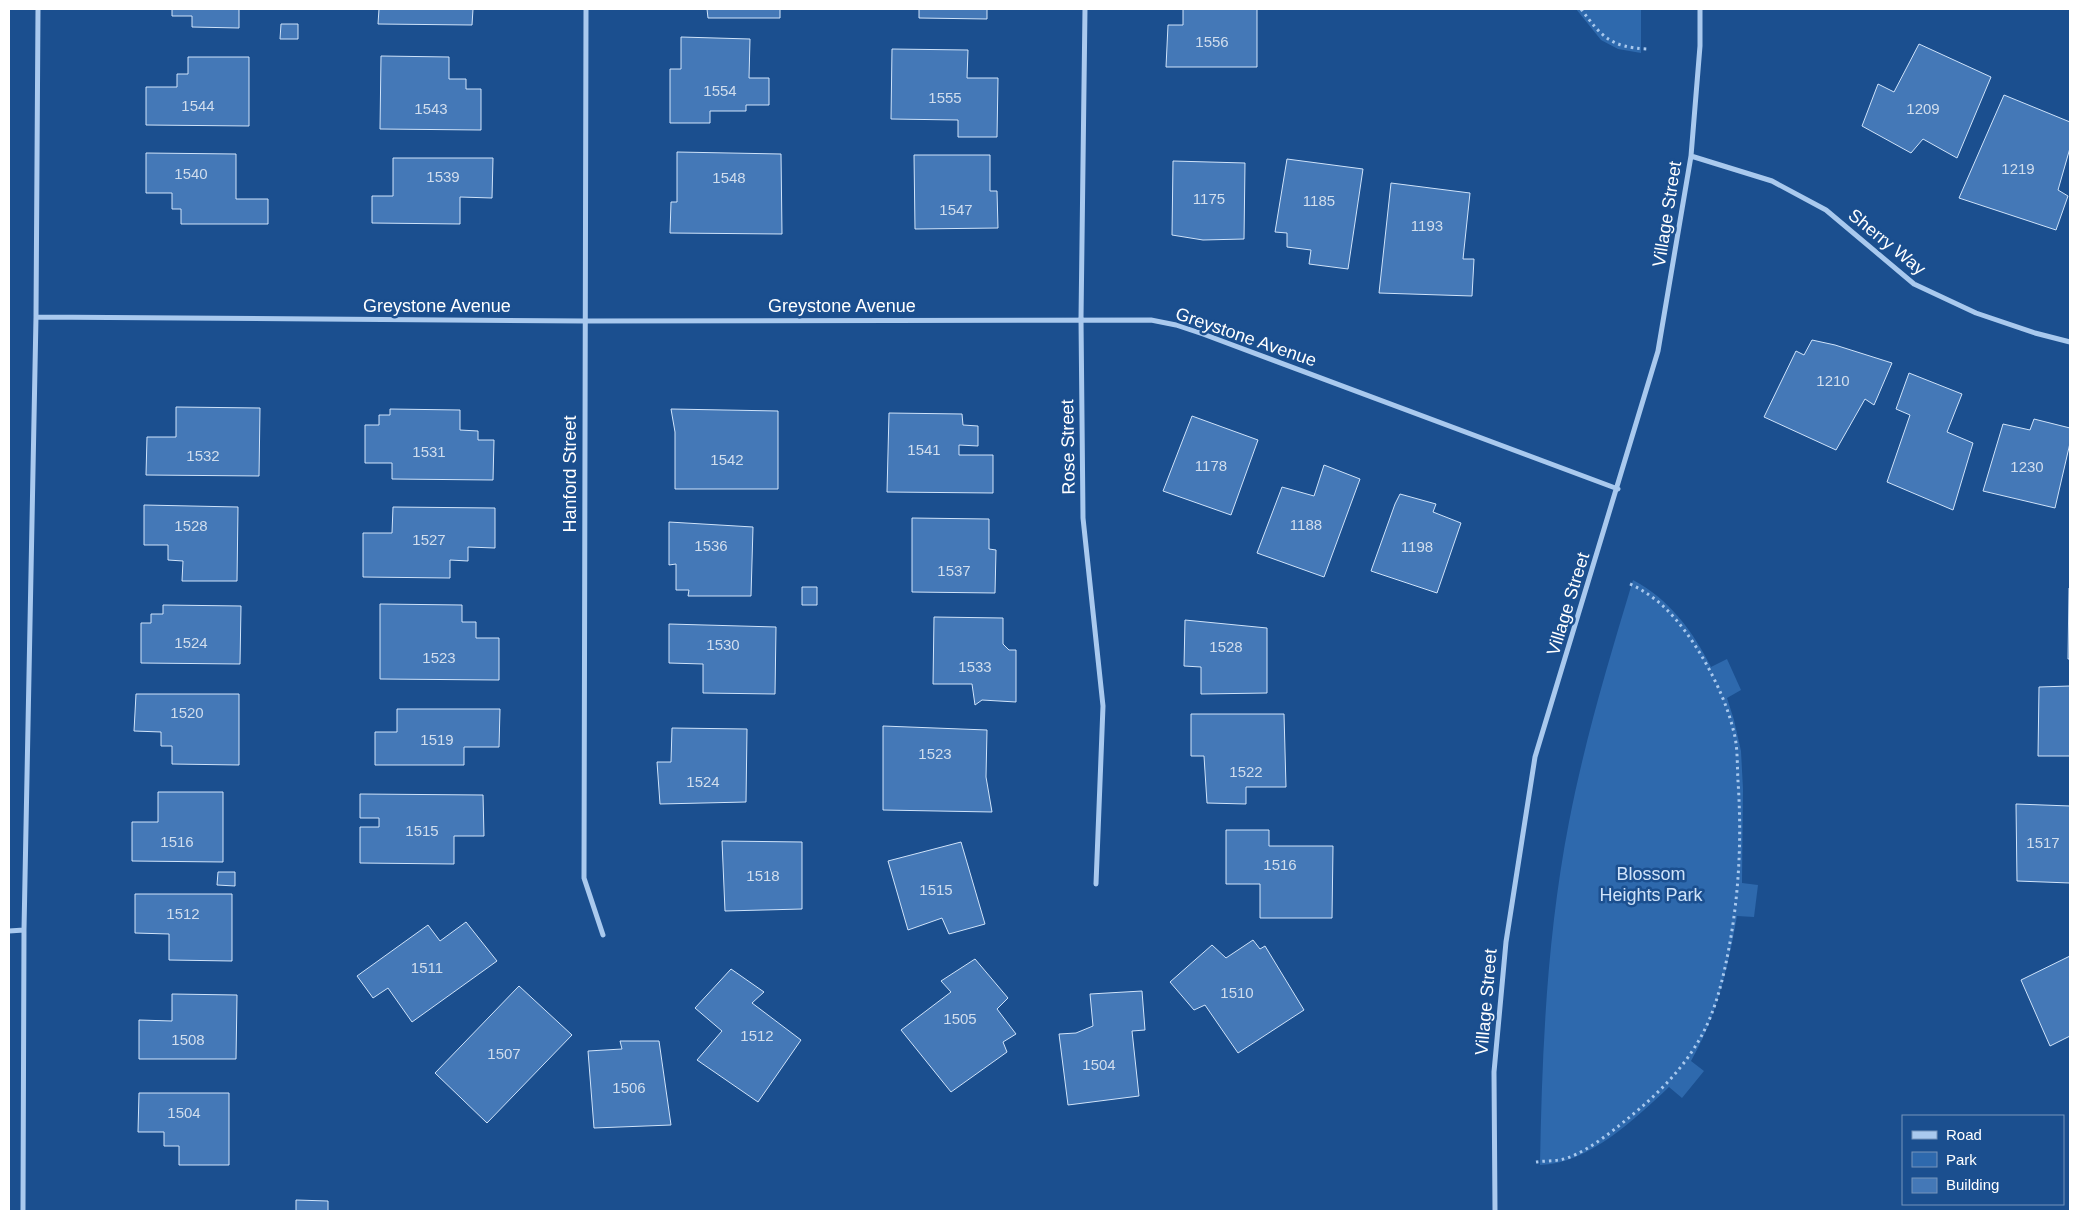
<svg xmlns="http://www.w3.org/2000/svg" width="2079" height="1220" viewBox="0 0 2079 1220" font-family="Helvetica,sans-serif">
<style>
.green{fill:#2e69ad}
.building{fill:#4478b7;stroke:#cfe3fa}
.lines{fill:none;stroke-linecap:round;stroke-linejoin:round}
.path{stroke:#a9c9ee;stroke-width:3;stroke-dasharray:2.5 4;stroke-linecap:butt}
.street{stroke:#a9c9ee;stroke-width:5}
.labels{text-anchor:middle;stroke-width:5;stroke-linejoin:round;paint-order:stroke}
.number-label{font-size:15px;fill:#d0dded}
.street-label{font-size:18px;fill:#fff;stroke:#1b4f8f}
.park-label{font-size:18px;fill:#cfe3fa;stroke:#1b4f8f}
</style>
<rect width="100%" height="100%" fill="#1b4f8f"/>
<path class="green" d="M1576 9H1641V53L1618 49 1601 40Z
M1633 580C1669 599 1693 631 1711 667L1727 659 1741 690 1727 698 1734 720 1741 751 1743 789 1742 883 1758 885 1754 917 1737 916C1728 967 1717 1015 1691 1061L1704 1071 1682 1098 1669 1087C1635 1119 1588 1164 1540 1165 1542 1050 1547 935 1569 822 1585 739 1609 660 1633 580Z"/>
<path class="building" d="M172 9H239V28L192 27V16H172Z
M379 9H473L472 25 378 24Z
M707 9H780V18H708Z
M919 9H987V19L919 18Z
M1183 9H1257V67H1166L1168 25H1183Z
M281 24H298V39H280Z
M681 37 750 39 749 78H769V105H746V111H710V123H670V69H681Z
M1919 44 1991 77 1957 158 1923 139 1911 153 1862 126 1878 84 1894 92Z
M892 49 968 50 967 78H998L997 137H958V120L891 119Z
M381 56 449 57V79H466V89H481V130L380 129Z
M188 57H249V126L146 125V87H177V74H188Z
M2004 95 2070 122V148L2058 190 2068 196 2056 230 1959 198Z
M677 152 781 154 782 234 670 233 671 202H677Z
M146 153 236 154V199H268V224H181V209H172V193H146Z
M914 155H990V191H997L998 228 915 229Z
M393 158H493L492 198 460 197V224L372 223V196H393Z
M1287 159 1363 169 1348 269 1309 264 1311 250 1287 247V233L1275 232Z
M1173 161 1245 163 1244 239 1203 240 1172 235Z
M1391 183 1470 193 1463 259H1474L1472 296 1379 293Z
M1812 340 1835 345 1892 363 1874 405 1865 399 1836 450 1764 417 1796 351 1804 355Z
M1909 373 1962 394 1947 432 1973 443 1953 510 1887 482 1910 415 1896 409Z
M176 407 260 408 259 476 146 475 147 437H176Z
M390 409 460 410V430L478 431V440H494L493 480 392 479V463H365V425H379V415H390Z
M671 409 778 411V489H675V432Z
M889 413 962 414 963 425 978 426V446L959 445V455H993V493L887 492Z
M1192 416 1258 440 1231 515 1163 491Z
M2034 419 2070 428V443L2055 508 1983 491 2003 424 2030 430Z
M1324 465 1360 479 1324 577 1257 553 1282 487 1314 496Z
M1400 494 1436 504 1433 512 1461 523 1437 593 1371 571 1395 504Z
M144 505 238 507 237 581H182L183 561 168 560V545H144Z
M393 507 495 508V548L468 547V561L450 560V578L363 577V533H392Z
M912 518 989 519V549L996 550 995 593 912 592Z
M669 522 753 527 751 596H688L689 590H676V564L669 565Z
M802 587H817V605H802Z
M2069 588H2070V659H2068Z
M380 604 462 605V622H476V638H499V680L380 679Z
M163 605 241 606 240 664 141 663V623H151V614H163Z
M934 617 1003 618V644L1009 650H1016V702L982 700 975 705 972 684H933Z
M1185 620 1267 628V693L1201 694V667L1184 666Z
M669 624 776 627 775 694 703 693V664L669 663Z
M2070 686V756H2038L2039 687Z
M136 694H239V765L172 764V746H161V732L134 731Z
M397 709H500L499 747H464V765H375V732H397Z
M1191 714H1284L1286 787H1246V804L1207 803 1204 756H1191Z
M883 726 987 730 986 777 992 812 883 810Z
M672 728 747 729 746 802 660 804 657 762H671Z
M158 792H223V862L132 861V822H158Z
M360 794 483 795 484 836H454V864L360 863V827H379V818H360Z
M2016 804 2070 806V883L2017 881Z
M1226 830H1269V846H1333L1332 918H1260V884H1226Z
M722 841 802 842V909L725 911Z
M961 842 985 924 949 934 942 918 908 930 888 861Z
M218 872H235V886L217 885Z
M135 894H232V961L169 960V934L135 933Z
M466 922 497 961 412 1022 388 988 373 998 357 976 428 925 440 941Z
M1253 940 1260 949 1265 946 1304 1010 1238 1053 1205 1005 1194 1010 1170 982 1212 945 1226 958Z
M2070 956V1036L2050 1046 2021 980Z
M975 959 1008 998 997 1009 1016 1034 1003 1042 1007 1052 951 1092 901 1030 951 992 941 981Z
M731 969 764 992 752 1003 801 1040 758 1102 697 1060 722 1031 695 1008Z
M519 986 572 1035 487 1123 435 1073Z
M1142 991 1145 1030 1132 1031 1139 1096 1068 1105 1059 1034 1076 1033 1093 1026 1090 994Z
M172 994 237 995 236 1059H139V1020L172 1021Z
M620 1041H659L671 1125 594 1128 588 1051 622 1049Z
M139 1093H229V1165H179V1146H164V1132H138Z
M296 1200 328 1201V1211H296Z"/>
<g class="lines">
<path class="path" d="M1581 9C1602 37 1610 47 1647 49
M1536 1162C1543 1161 1551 1161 1559 1160 1580 1157 1609 1134 1626 1120 1657 1095 1684 1069 1703 1033 1715 1010 1722 983 1727 958 1739 899 1742 841 1738 781 1737 764 1738 745 1733 729 1723 688 1693 634 1663 606 1652 596 1641 589 1628 583"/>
<path class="street" d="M586 9 584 878 603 935
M1085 9 1081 319 1083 518 1103 706 1096 884
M1691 156 1772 181 1826 210 1914 284 1976 313 2035 333 2070 342
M36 317 584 321 1151 320 1176 325 1203 334 1618 489
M9 931 24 930
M23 1211 24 930 36 317 38 9
M1495 1211 1494 1072 1506 942 1535 757 1658 351 1691 156 1700 46V9"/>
</g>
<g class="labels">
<g class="number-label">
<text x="1212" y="47">1556</text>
<text x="720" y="96">1554</text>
<text x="945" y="103">1555</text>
<text x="198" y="111">1544</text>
<text x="431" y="114">1543</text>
<text x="1923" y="114">1209</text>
<text x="2018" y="174">1219</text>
<text x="191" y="179">1540</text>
<text x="443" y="182">1539</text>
<text x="729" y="183">1548</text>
<text x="1209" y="204">1175</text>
<text x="1319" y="206">1185</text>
<text x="956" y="215">1547</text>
<text x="1427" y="231">1193</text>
<text x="1833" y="386">1210</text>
<text x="924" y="455">1541</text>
<text x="429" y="457">1531</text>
<text x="203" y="461">1532</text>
<text x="727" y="465">1542</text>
<text x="1211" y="471">1178</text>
<text x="2027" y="472">1230</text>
<text x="1306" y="530">1188</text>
<text x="191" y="531">1528</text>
<text x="429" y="545">1527</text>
<text x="711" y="551">1536</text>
<text x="1417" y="552">1198</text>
<text x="954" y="576">1537</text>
<text x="191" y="648">1524</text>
<text x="723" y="650">1530</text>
<text x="1226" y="652">1528</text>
<text x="439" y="663">1523</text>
<text x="975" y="672">1533</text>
<text x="187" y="718">1520</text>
<text x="437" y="745">1519</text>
<text x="935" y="759">1523</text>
<text x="1246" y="777">1522</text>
<text x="703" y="787">1524</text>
<text x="422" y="836">1515</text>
<text x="177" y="847">1516</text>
<text x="2043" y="848">1517</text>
<text x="1280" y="870">1516</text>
<text x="763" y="881">1518</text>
<text x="936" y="895">1515</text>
<text x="183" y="919">1512</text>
<text x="427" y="973">1511</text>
<text x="1237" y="998">1510</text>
<text x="960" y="1024">1505</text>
<text x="757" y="1041">1512</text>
<text x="188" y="1045">1508</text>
<text x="504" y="1059">1507</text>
<text x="1099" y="1070">1504</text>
<text x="629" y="1093">1506</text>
<text x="184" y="1118">1504</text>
</g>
<g class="street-label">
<text transform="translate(1667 214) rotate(-81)" y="6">Village Street</text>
<text transform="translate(1887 242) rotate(39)" y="6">Sherry Way</text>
<text x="437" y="312">Greystone Avenue</text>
<text x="842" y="312">Greystone Avenue</text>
<text transform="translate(1246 337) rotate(19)" y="6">Greystone Avenue</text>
<text transform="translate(1068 447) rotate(-91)" y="6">Rose Street</text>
<text transform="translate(570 474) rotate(-90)" y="6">Hanford Street</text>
<text transform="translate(1568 604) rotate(-73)" y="6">Village Street</text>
<text transform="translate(1486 1002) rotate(-85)" y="6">Village Street</text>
</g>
<g class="park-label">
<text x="1651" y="880">Blossom<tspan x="1651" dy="21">Heights Park</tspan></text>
</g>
</g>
<rect width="2079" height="1220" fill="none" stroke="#ffffff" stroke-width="20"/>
<rect x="1902" y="1115" width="162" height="90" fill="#1b4f8f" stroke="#7695bc"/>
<rect x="1912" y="1131" width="25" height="8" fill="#a9c9ee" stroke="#7695bc"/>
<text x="1946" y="1140" font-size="15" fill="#ffffff">Road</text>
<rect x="1912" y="1152" width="25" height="15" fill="#2e69ad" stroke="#7695bc"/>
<text x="1946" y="1165" font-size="15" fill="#ffffff">Park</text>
<rect x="1912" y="1178" width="25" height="15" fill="#4478b7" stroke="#7695bc"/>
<text x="1946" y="1190" font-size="15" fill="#ffffff">Building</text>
</svg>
